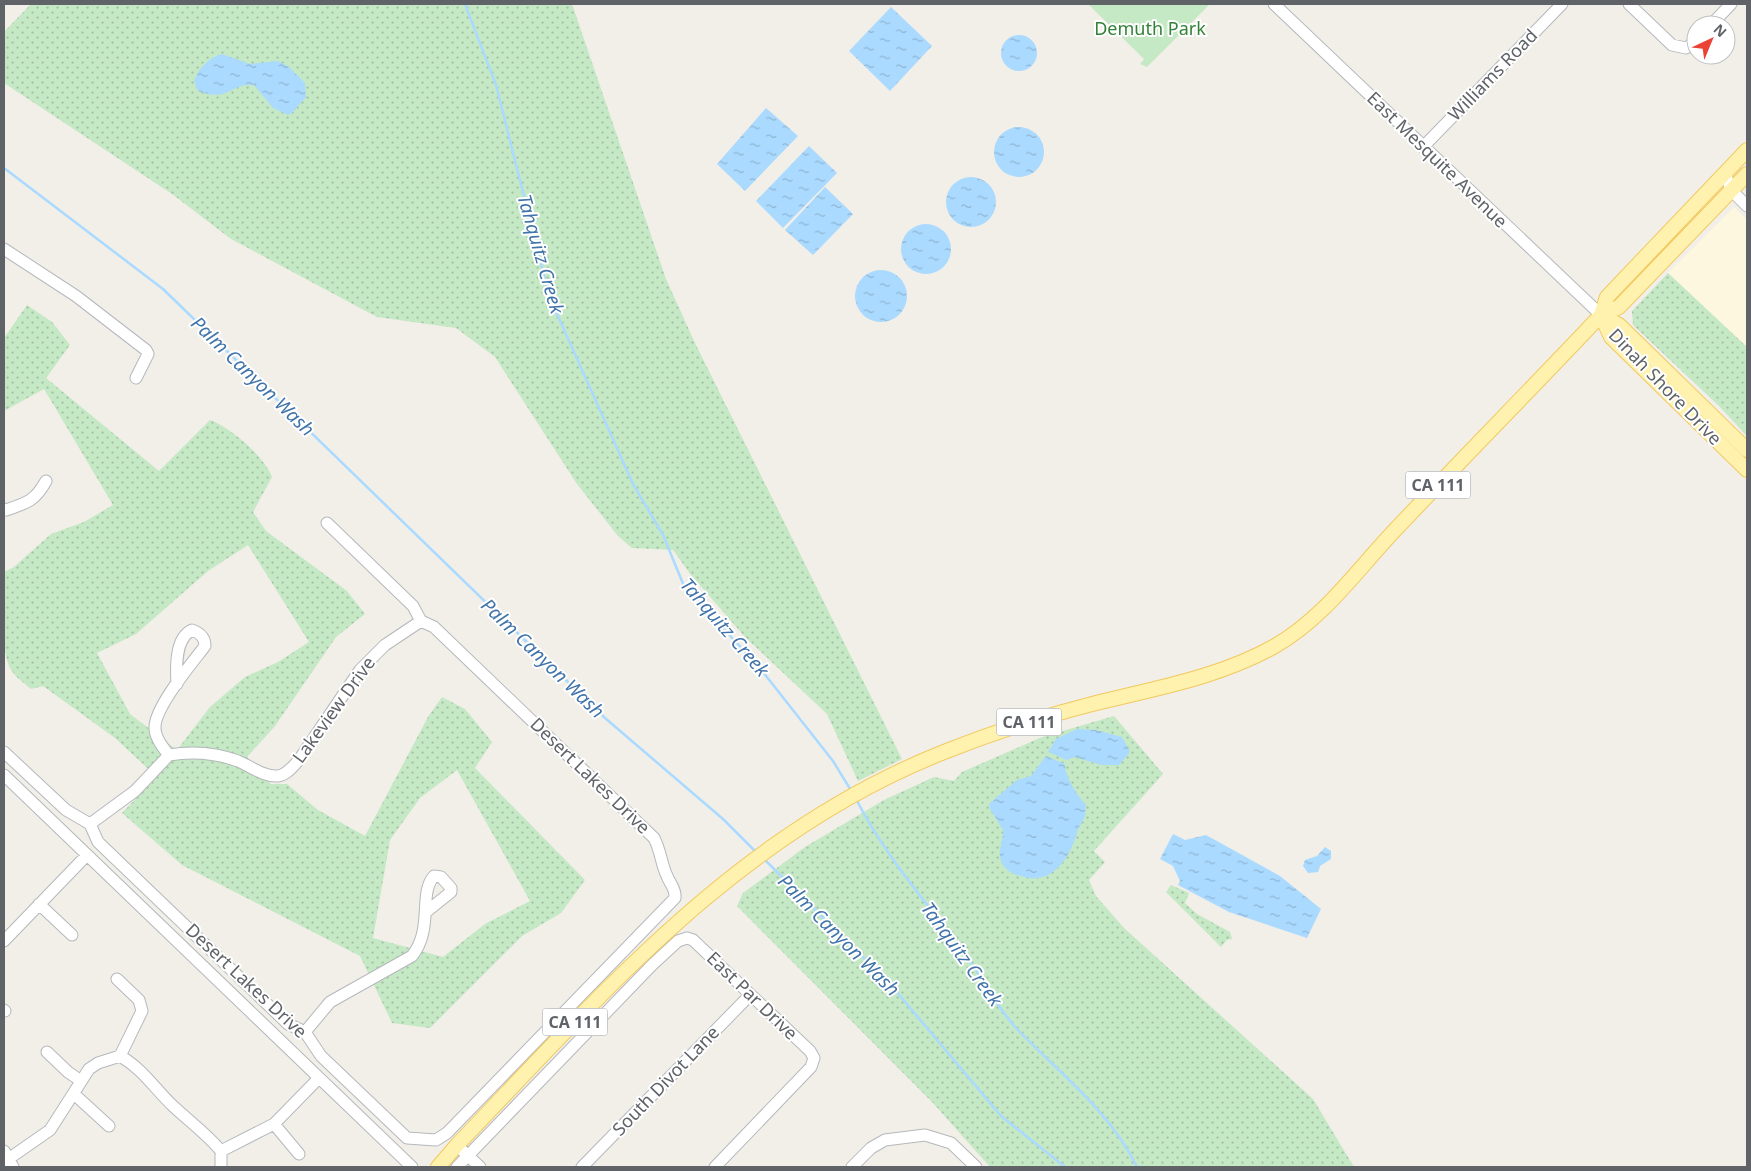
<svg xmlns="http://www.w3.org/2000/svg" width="1751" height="1171" viewBox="0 0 1751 1171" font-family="'Noto Sans',sans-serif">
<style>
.commercial{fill:#fef7e0}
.grass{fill:url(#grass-dots);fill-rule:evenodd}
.park{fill:#c5e8c5}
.water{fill:url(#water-ripples)}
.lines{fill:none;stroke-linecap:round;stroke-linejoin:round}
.stream{stroke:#aadaff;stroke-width:2.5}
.minor-casing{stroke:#b5b8bc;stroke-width:13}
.major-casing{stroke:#f2c960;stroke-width:16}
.minor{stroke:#fff;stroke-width:11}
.major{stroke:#fff2af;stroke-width:14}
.labels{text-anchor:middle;stroke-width:4;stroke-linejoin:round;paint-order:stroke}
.shield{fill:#fff;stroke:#8f9295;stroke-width:1}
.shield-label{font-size:16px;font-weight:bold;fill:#5f6368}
.park-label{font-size:18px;fill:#348238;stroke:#fff}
.street-label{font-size:18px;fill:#5f6368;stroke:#fff}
.water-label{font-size:19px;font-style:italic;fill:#4174aa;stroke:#fff}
</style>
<defs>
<pattern id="grass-dots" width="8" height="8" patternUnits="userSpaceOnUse" patternTransform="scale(1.25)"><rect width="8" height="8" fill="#c5e8c5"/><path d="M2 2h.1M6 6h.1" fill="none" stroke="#a3c0a4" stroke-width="1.8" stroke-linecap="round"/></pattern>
<pattern id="water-ripples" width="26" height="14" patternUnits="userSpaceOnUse" patternTransform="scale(1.25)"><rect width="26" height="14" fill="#aadaff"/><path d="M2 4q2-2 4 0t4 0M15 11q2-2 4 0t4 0" fill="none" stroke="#8eb4d2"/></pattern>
</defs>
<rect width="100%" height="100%" fill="#f1efe8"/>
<path class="commercial" d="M1734 207 1747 220V347L1668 273Z"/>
<path class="grass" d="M31 4H572L666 279 695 343 902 759 858 781 827 714 745 637 691 575 673 550 632 548 618 536 577 484 495 357 456 328 377 317 231 239 172 194 4 83V32Z
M1668 273 1747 347V436L1719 406 1633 325 1632 311Z
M27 305 52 322 70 345 46 378 159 471 210 420C231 428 264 456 272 477L253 512 266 531 347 591 365 614 336 637 275 726 247 757 271 784H287L318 810 365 836 428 717 442 697 465 709 492 742 475 768 585 880 561 913 522 936 430 1028 392 1023 360 956 182 865 122 813 157 777 115 738 43 686 31 689C23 682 13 676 9 666 0 642 4 599 4 572L14 567 51 534 84 522 113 505 44 389 4 411V338ZM248 545 309 642 278 662 245 677 210 707 177 750 130 714 97 653 136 634 208 571ZM457 770 530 901 485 924 443 957 373 938 390 840 420 798Z
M1114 716 1163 774 1094 851 1105 862 1089 880 1096 896 1124 928 1313 1099 1354 1167H990L933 1103 737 906 743 893 805 847 884 800 934 777 954 781 962 772 1042 737Z
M1171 885 1189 893 1185 903 1197 914 1230 932 1232 939 1227 940 1221 947 1166 892Z"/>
<path class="park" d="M1088 4H1210L1147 67 1140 64 1144 59Z"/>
<path class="water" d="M891 7 932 46 890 91 849 51Z
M1001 53a18 18 0 1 1 36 0a18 18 0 1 1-36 0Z
M222 54 250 64 278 61 289 67 305 83 306 97 292 113 288 115 273 108 254 85C230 83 229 103 198 91L194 81C199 68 208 58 222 54Z
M766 108 798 136 745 191 717 164Z
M994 152a25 25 0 1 1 50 0a25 25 0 1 1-50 0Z
M809 146 837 173 783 228 756 201Z
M946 202a25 25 0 1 1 50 0a25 25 0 1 1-50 0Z
M825 187 853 214 813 255 785 230Z
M901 249a25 25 0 1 1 50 0a25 25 0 1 1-50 0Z
M855 296a26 26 0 1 1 52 0a26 26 0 1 1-52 0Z
M1077 729 1096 730 1122 737 1130 752 1119 765H1101L1075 757 1067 760 1048 752 1056 739Z
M1046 756 1065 764C1065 777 1077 795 1086 805 1085 809 1086 812 1085 816 1083 822 1078 827 1077 833 1070 857 1053 885 1024 877 1016 875 1006 872 1002 863 996 851 1004 842 1003 830L990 809 989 804 1017 780 1031 776Z
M1173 834 1185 840 1206 835 1280 876 1321 909 1307 938 1229 912 1178 885 1180 881 1173 866 1160 859Z
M1325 847 1331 851V859L1320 866 1318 872 1308 873 1303 866 1305 860 1317 856Z"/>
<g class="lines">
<path class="stream" d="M465 4 496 85 549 296 633 484 663 535 684 586 759 667 833 761 852 792
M4 168 163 289 605 718 723 819 756 852
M856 799C884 854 925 901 962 950 981 975 995 1005 1016 1028 1058 1072 1110 1111 1137 1167
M764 859 890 984 1001 1116 1065 1167"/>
<g class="minor-casing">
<path id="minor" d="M1274 4 1601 315
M1629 4 1672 45 1686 48 1696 41
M1711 25 1731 4
M1423 147 1562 4
M1725 173 1731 190 1747 206
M4 249 76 296 146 350 148 354 136 378
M4 509 6 510C27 503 35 501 46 481
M4 752 66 810 90 824 98 842 288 1024 305 1032 321 1056 407 1138 436 1140 447 1133 675 898C676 889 670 884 667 876 661 864 661 851 654 838L434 627 421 621 413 606 327 523
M169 755C163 748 155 738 155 728 154 708 192 663 205 646 205 637 200 633 192 630 175 638 176 667 177 684
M4 775 412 1167
M90 824 135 791 169 755C193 751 216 753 238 761 250 766 264 777 278 776 287 775 293 766 299 760L360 670 385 645 421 621
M39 904 72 935
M4 941 87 855
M117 979 139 1000 142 1011 120 1056
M4 1010 5 1011
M305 1032 330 1002 412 956C434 928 418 894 434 876L441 877 451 888V892L426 912
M47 1052 68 1072 81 1081
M74 1094 109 1126
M274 1124 299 1154
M4 1151 13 1167
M463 1151 480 1167
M4 1162 50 1130 89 1069 98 1063 120 1056C143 1069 155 1089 173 1106 189 1121 207 1134 221 1151
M221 1167V1151L274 1124 319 1078
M457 1167 652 965 678 941 687 938 693 940 810 1051 814 1058 811 1067 715 1167
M582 1167 750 995
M852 1167 871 1148 885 1140 925 1135 951 1143 976 1167"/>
</g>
<g class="major-casing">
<path id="major" d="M1601 315 1611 337 1747 470
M1601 315 1619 307 1747 174
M1601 315 1619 325 1747 450
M438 1167 457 1145C605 991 739 833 944 752 994 732 1045 716 1096 703 1157 688 1220 677 1275 646 1324 618 1357 570 1395 530 1463 458 1533 387 1601 315L1607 297 1747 150"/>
</g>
<use href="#minor" class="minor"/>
<use href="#major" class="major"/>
</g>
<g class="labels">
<g class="shield">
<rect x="1405.5" y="471.5" width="65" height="27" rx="4"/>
<rect x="996.5" y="708.5" width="65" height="27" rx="4"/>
<rect x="542.5" y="1008.5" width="65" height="27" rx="4"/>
</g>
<g class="shield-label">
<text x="1438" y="491">CA 111</text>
<text x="1029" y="728">CA 111</text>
<text x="575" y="1028">CA 111</text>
</g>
<g class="park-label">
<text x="1150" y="35">Demuth Park</text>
</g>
<g class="street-label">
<text transform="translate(1493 75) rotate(-46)" y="6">Williams Road</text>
<text transform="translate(1437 160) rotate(44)" y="6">East Mesquite Avenue</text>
<text transform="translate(1665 387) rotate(46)" y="6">Dinah Shore Drive</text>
<text transform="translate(334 710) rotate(-54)" y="6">Lakeview Drive</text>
<text transform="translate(590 776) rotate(44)" y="6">Desert Lakes Drive</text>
<text transform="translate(246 981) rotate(43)" y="6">Desert Lakes Drive</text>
<text transform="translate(752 996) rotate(44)" y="6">East Par Drive</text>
<text transform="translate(666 1081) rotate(-46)" y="6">South Divot Lane</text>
</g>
<g class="water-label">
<text transform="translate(541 254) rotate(74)" y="7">Tahquitz Creek</text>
<text transform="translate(253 376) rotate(44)" y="7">Palm Canyon Wash</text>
<text transform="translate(725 627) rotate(49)" y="7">Tahquitz Creek</text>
<text transform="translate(543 658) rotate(44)" y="7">Palm Canyon Wash</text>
<text transform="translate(839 935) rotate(45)" y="7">Palm Canyon Wash</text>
<text transform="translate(962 954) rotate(54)" y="7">Tahquitz Creek</text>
</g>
</g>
<rect width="1751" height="1171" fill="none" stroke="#5f6368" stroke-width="10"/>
<g transform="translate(1711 40) rotate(44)"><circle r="24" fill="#ffffff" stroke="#bfc1c3"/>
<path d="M0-4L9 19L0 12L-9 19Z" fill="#ea4335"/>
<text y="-8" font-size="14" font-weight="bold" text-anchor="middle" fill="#5f6368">N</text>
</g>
</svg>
